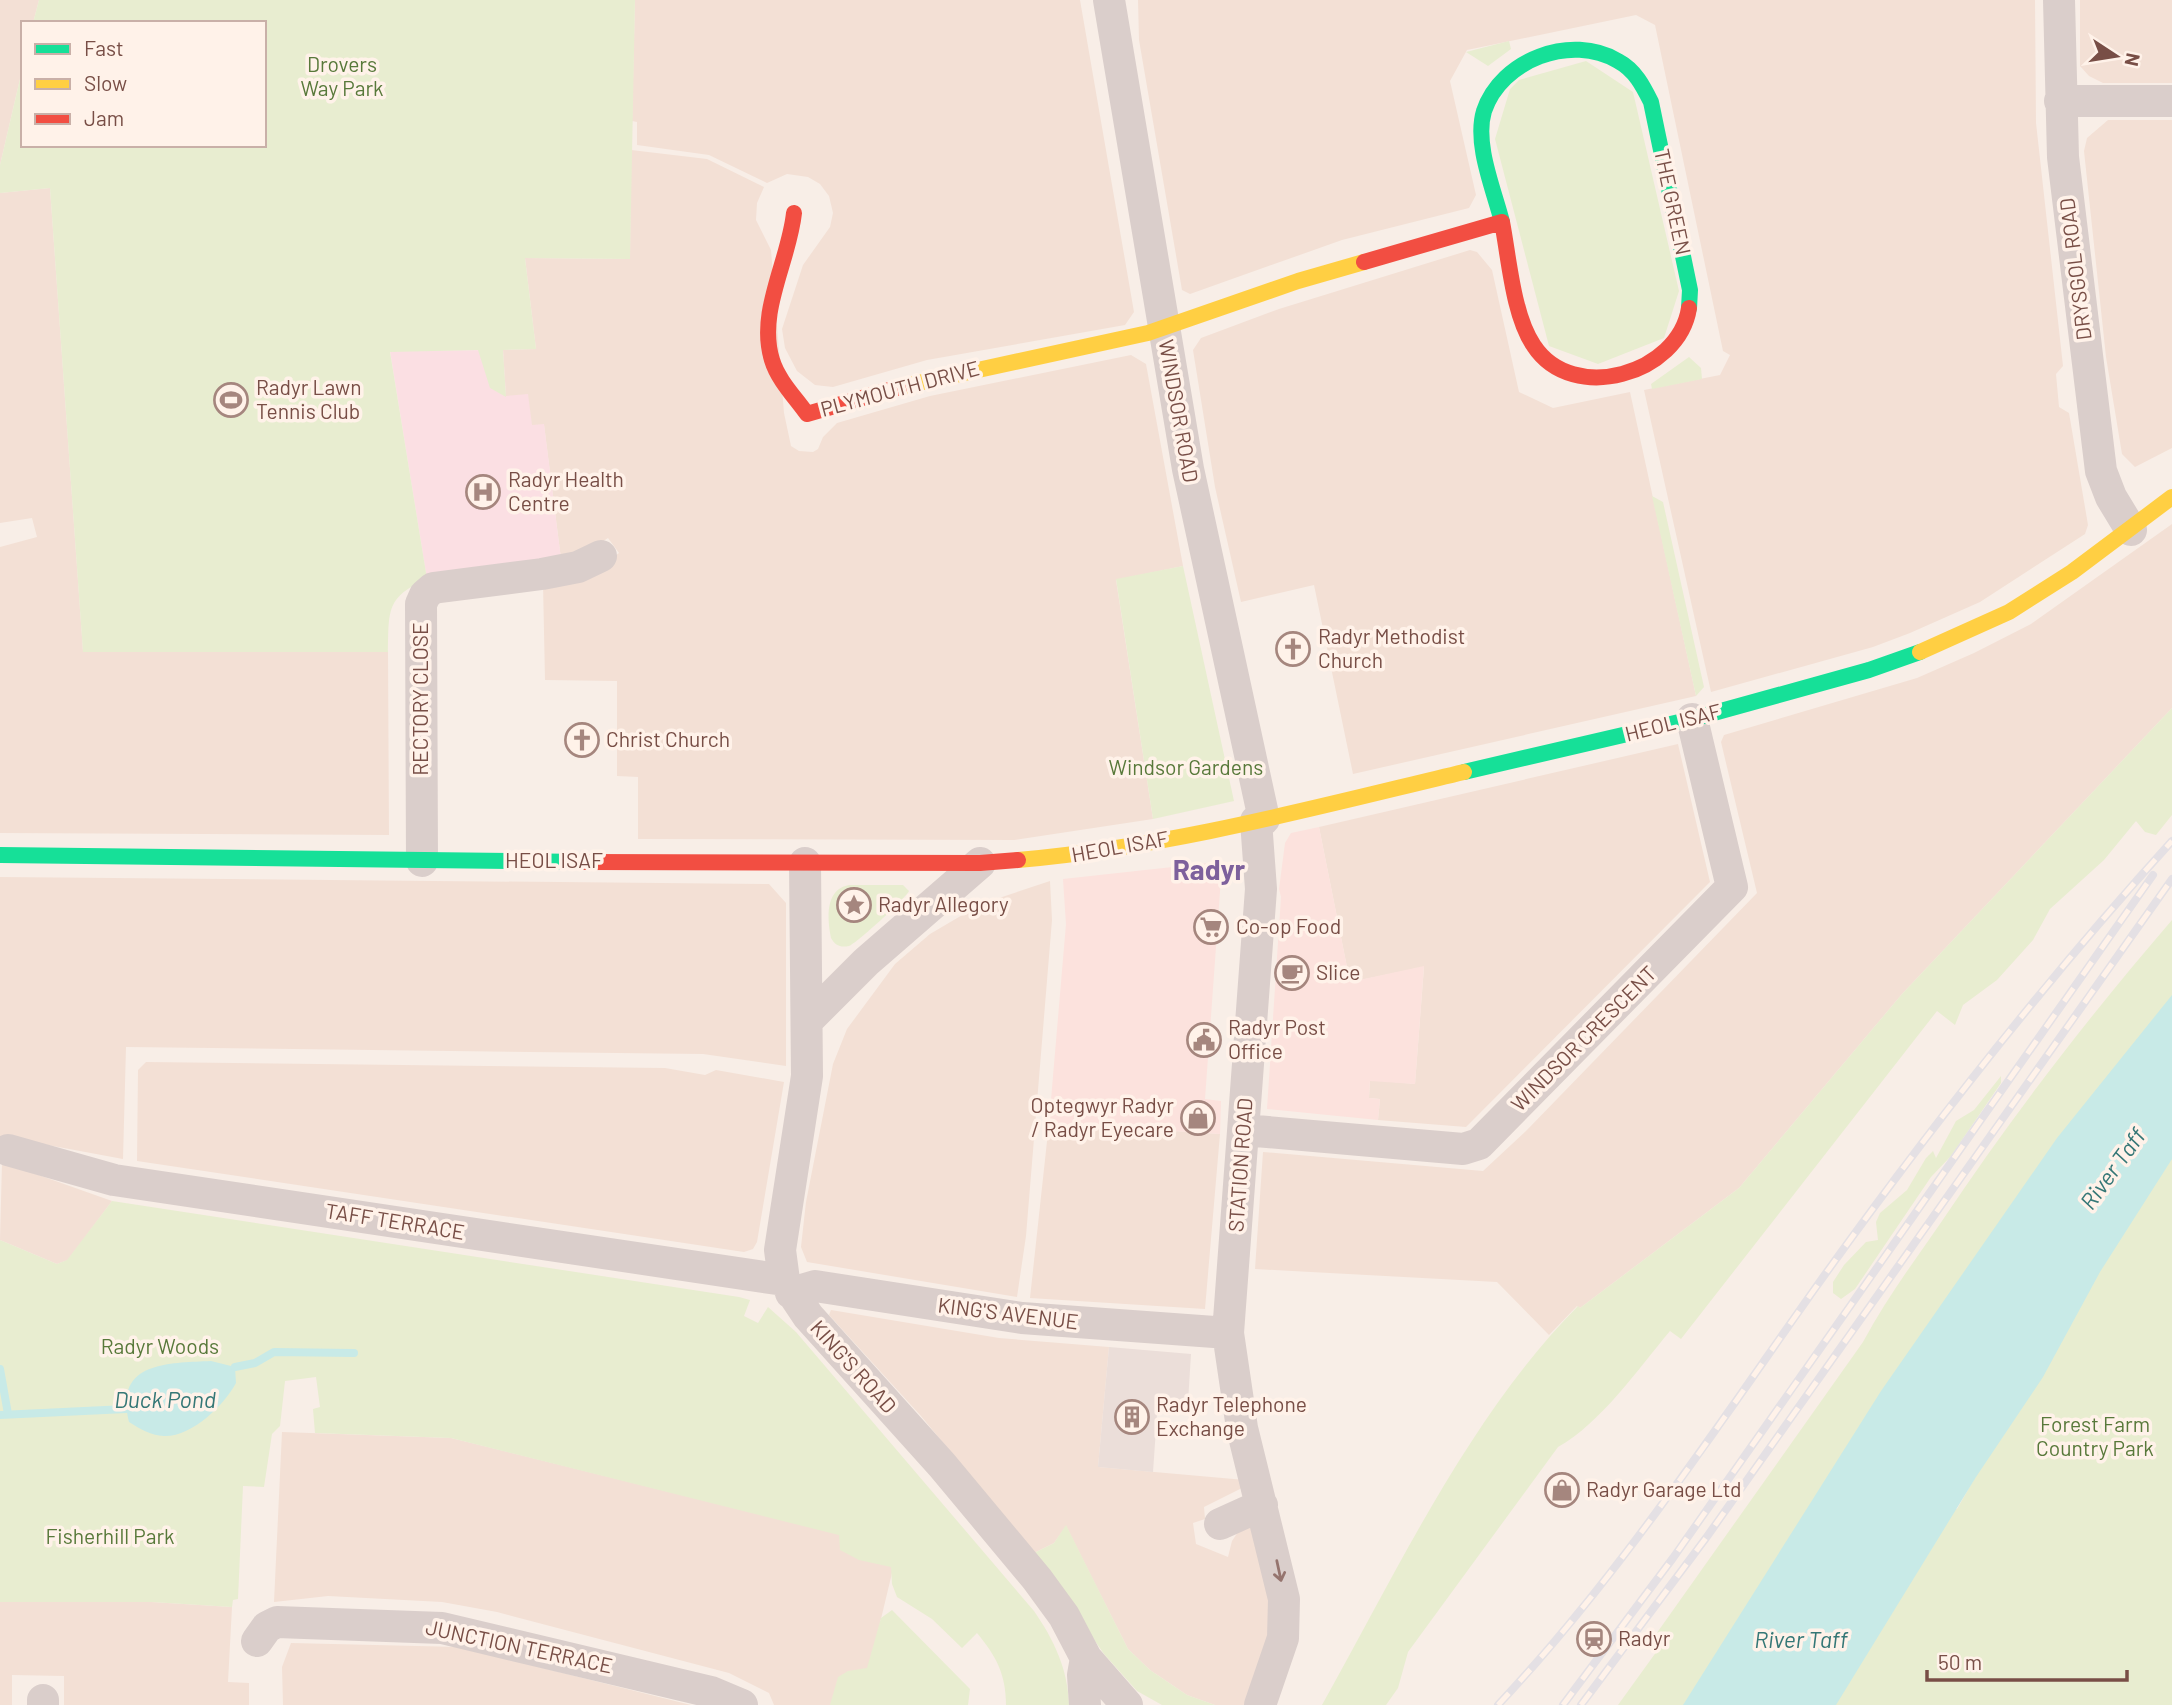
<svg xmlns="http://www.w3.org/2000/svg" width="2172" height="1705" viewBox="0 0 2172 1705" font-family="Barlow,sans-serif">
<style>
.residential{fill:#f3e0d5}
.commercial{fill:#fce2dd}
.industrial{fill:#ebded9}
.medical{fill:#fbdfe3}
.green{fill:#e8edd0}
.water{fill:#c8eae7}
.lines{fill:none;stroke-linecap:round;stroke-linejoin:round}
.stream{stroke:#c8eae7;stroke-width:8}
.street{stroke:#dacecb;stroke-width:32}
.fast{stroke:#16e098;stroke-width:16}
.slow{stroke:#ffcf43;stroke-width:16}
.jam{stroke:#f24e42;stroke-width:16}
.rail-casing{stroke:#e4e0e4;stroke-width:8}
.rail{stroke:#fff2e9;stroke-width:5;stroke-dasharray:16;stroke-linecap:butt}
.oneway{stroke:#95746e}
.labels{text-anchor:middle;stroke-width:7;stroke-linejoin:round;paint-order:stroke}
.park-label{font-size:21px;fill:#58793a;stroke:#fff2e9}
.street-label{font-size:21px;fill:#784e46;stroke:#fff2e9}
.poi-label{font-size:21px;fill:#784e46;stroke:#fff2e9;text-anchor:start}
.water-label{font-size:23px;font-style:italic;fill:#357776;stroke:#fff2e9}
.district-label{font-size:28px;font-weight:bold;fill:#7d609c;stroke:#fff2e9}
</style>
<rect width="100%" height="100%" fill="#f8eee7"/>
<path class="residential" d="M0 0H39L33 23H23V66L0 165Z
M635 0H1080L1134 312 1125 325 927 360 833 387 815 385 797 371 785 348 782 329 803 265 830 227 833 213 829 196 820 184 808 177 787 174 767 183 709 155 637 145V122L632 121Z
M1138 0H2035L2036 123 2063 366 2056 374 2059 407 2069 413 2088 525 2085 534 1980 602 1910 633 1873 647 1711 692 1644 390 1720 375 1730 355 1723 351 1655 25 1636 15 1467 50 1450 81 1476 195 1469 208 1342 240 1190 294 1182 290 1139 40Z
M2080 0H2172V83H2103L2089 76 2080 66Z
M2108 120H2172V448L2135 467 2122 454 2106 357 2084 151 2087 138Z
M631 150 707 159 764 187 757 203 756 220 771 250 784 413 791 446 799 451 813 452 818 449 823 437 837 423 930 396 1131 355 1146 364 1183 566 1116 580 1153 819 1014 840 638 839V777L617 776V681L545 680 543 583 596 570 619 553 608 538 588 551 561 559 544 425H532L506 397 503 350 536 349 525 258 630 259Z
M50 188 83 651 388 652 389 835 0 833V547L37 537 32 518 0 523V193Z
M1470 250 1477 252 1492 270 1519 392 1553 408 1630 392 1696 696 1353 774 1314 585 1241 602 1215 487 1193 350 1201 338 1279 309Z
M2172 524V708L1902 994 1739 1188 1580 1308 1577 1306 1549 1335 1497 1282 1255 1269 1263 1152 1483 1171 1526 1131 1757 893 1721 742 1724 735 1917 678 1974 653 2031 624Z
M1678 744 1710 882 1466 1127 1378 1120 1380 1099 1369 1098 1370 1080 1415 1084 1424 967 1350 982 1319 827Z
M0 877 769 884 786 903V1066L703 1054 126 1047 123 1159 10 1138 0 1136Z
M1050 881 1052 920 1026 1236 1017 1297 807 1262 801 1247 806 1202 833 1064 847 1029 895 964 930 934 981 904Z
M146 1062 665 1068 705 1075 716 1070 784 1082 757 1242 753 1249 744 1252 137 1161 138 1070Z
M1049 1123 1220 1134 1205 1309 1030 1298Z
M2 1162 112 1201 68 1260 57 1264 0 1240Z
M831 1310 999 1338 1109 1347 1098 1467 1245 1480 1246 1486 1204 1507 1205 1519 1193 1523 1196 1544 1228 1557 1232 1541 1240 1529 1256 1525 1268 1564 1273 1640 1246 1705H1215L1187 1695 1150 1670 1128 1649 1066 1526 1054 1543 1034 1553 921 1416 829 1315Z
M282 1432 451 1438 898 1548 863 1694 854 1705H774L769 1693 729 1673 497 1612 442 1602 328 1596 274 1602Z
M0 1602H152L232 1607 228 1682 249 1683V1705H64V1676L12 1675V1705H0Z
M291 1643 459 1647 691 1705H283L282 1667Z"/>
<path class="commercial" d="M1319 827 1350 982 1424 966 1415 1084 1370 1081 1369 1098 1380 1099 1378 1120 1267 1109 1281 897 1279 889 1285 843 1291 833Z
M1209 863 1222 864 1205 1099 1221 1101 1220 1134 1049 1123 1066 924 1063 879Z"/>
<path class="industrial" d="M1109 1347 1191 1354 1188 1402 1158 1400 1153 1472 1098 1467Z"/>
<path class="medical" d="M503 350 506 396 528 394 532 425 544 424 561 559 427 579 390 351Z"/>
<path class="green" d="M39 0H635L630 259 525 258 536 349 503 350 506 397 490 388 478 350 390 352 427 579C386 597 389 610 388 652H83L50 188 0 193V165L23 66V145H264V23H33Z
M1509 41 1511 49 1488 66 1466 52Z
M1586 61 1633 92 1679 291 1664 338 1598 364 1549 346 1495 139 1510 89 1519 80Z
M1689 357 1701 368 1702 379 1652 389 1651 384Z
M1652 496 1663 502 1704 687 1696 696Z
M1183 566 1234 801 1153 819 1116 579Z
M2172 708V815L2156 835 2145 832 2136 821 2104 860 2050 909 2033 940 1997 980 1963 1005 1955 1025 1937 1011 1681 1339 1670 1331C1638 1369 1601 1423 1558 1447L1408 1652 1398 1688 1386 1705H1322C1397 1571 1470 1415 1578 1306L1580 1308 1739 1188 1902 994Z
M849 885H903L909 891C906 898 856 944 849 946 840 948 835 945 831 938 827 919 825 889 849 885Z
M2172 920V1039L1713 1705H1618L1662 1644 1654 1637 1863 1342C1886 1299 1915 1260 1942 1221 2012 1116 2090 1015 2172 920Z
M2001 1076V1083L1951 1156 1931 1177 1855 1289 1841 1299 1833 1293V1282L1844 1265 1866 1242 1878 1240 1876 1222 1880 1213 1907 1190 1926 1158 1933 1151 1936 1158 1956 1121 1974 1110Z
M2172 1135V1705H1796L1942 1509H1957Z
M112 1201 739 1297 750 1300 744 1316 758 1323 768 1307 796 1332 1034 1611C1054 1640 1068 1669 1069 1705H1006C1006 1674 996 1656 977 1633L962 1648 932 1619 897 1597 892 1584 891 1567 859 1560 840 1550 839 1535 451 1438 315 1433 313 1409 320 1407 316 1377 285 1381 280 1426 272 1434 264 1487 243 1486 238 1599 233 1600 232 1607 152 1602H0V1240L57 1264 67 1260Z
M1066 1525 1128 1649 1150 1670 1187 1695 1215 1705H1162L1137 1691 1104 1654 1034 1553 1054 1543Z
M892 1610 970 1689 968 1705H830L838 1677 848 1671 867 1668 881 1618Z"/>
<path class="water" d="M2172 995V1159L2100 1272 2043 1377 1976 1477 1836 1705H1683L1881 1391 2057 1138Z
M211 1361 235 1367 236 1383C224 1405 192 1437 164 1436 150 1435 140 1429 129 1422 114 1362 167 1363 211 1361Z"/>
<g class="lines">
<path class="stream" d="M235 1367 255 1363 274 1352 354 1353
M0 1369 8 1414
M0 1415 126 1409"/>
<path class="street" d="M1109 0 1188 469 1264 819
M2059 0 2063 157 2101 471 2111 497 2131 530
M2060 101H2172
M1256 821 1261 889 1228 1333 1242 1428 1284 1599 1283 1638 1260 1705
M422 861 421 604 425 595 433 588 542 574 578 567 601 556
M805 863 807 1076 780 1250 784 1280 808 1316 942 1465 1037 1579 1064 1616 1086 1658 1127 1705
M808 1020 866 962 980 863
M1244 1130 1463 1149 1479 1144 1732 887 1692 719
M8 1150 114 1180 784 1280
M791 1293 815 1286 1022 1318 1228 1333
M1220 1524 1262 1505
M257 1641 267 1627 277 1622 442 1628 711 1692 742 1705
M43 1700V1705
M1085 1705 1083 1675 1086 1658"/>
<path class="fast" d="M1502 222C1494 190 1474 144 1484 111 1501 60 1571 33 1618 61 1635 70 1643 86 1651 102L1690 290 1689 308
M1464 772 1692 719 1869 670 1920 652
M0 855 585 862"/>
<path class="slow" d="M900 387 1148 333 1298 281 1364 262
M1920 652 2009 612 2072 572 2172 497
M1018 860C1169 847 1317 807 1464 772"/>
<path class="jam" d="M794 213C789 261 757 312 772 360 778 380 795 397 807 414L900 387
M1364 262 1502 222C1509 258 1513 316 1534 346 1573 405 1679 374 1689 308
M585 862 980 863 1018 860"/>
<g class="rail-casing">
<path id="rail" d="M1498 1705C1620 1575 1718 1425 1821 1280 1930 1128 2046 980 2172 841
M1563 1705 1673 1558 2153 875
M1581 1705 1706 1538 2172 879"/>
</g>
<use href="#rail" class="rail"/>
</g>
<defs><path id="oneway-shaft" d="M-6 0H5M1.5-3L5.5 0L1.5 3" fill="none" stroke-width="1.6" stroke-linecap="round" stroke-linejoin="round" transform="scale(1.75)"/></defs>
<use class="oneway" href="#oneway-shaft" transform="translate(1279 1571) rotate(78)"/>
<defs>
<g id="stadium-ring" transform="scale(1.75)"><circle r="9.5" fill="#fff2e9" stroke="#a5867e" stroke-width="1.5"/><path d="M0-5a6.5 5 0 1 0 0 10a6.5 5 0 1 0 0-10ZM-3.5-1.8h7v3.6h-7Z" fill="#a5867e"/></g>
<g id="hospital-ring" transform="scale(1.75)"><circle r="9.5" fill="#fff2e9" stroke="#a5867e" stroke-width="1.5"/><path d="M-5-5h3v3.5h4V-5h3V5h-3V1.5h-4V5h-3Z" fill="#a5867e"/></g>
<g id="church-ring" transform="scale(1.75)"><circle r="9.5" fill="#fff2e9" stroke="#a5867e" stroke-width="1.5"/><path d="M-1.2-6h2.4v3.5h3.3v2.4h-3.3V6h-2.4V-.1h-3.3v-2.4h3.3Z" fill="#a5867e"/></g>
<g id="sight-ring" transform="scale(1.75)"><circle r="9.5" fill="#fff2e9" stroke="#a5867e" stroke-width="1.5"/><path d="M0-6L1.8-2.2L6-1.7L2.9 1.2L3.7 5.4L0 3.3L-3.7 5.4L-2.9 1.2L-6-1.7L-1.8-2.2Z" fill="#a5867e"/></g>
<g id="supermarket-ring" transform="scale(1.75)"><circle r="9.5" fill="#fff2e9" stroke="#a5867e" stroke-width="1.5"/><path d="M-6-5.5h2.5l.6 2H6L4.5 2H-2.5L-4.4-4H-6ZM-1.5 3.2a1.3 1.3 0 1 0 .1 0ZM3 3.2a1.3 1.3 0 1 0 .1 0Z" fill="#a5867e"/></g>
<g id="cafe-ring" transform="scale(1.75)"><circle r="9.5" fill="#fff2e9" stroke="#a5867e" stroke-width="1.5"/><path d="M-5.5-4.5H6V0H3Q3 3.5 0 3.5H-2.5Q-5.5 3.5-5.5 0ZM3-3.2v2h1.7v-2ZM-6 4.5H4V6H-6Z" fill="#a5867e"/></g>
<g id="civic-ring" transform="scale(1.75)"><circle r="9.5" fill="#fff2e9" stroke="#a5867e" stroke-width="1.5"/><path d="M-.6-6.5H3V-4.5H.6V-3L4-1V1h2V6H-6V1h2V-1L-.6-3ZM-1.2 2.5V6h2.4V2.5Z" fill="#a5867e"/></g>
<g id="shop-ring" transform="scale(1.75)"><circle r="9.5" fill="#fff2e9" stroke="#a5867e" stroke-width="1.5"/><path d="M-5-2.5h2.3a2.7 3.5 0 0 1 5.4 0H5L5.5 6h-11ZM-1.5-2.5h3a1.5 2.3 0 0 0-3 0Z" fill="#a5867e"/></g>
<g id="building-ring" transform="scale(1.75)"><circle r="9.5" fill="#fff2e9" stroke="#a5867e" stroke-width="1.5"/><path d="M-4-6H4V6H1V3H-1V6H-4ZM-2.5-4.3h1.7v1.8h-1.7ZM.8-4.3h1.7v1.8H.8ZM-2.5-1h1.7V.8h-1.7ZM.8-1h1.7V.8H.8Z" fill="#a5867e"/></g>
<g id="station-ring" transform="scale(1.75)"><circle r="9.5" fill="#fff2e9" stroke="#a5867e" stroke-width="1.5"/><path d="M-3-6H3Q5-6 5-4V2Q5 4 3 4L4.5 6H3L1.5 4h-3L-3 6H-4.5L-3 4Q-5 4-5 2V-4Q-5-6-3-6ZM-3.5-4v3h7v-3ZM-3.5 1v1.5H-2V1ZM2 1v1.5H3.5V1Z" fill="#a5867e"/></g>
</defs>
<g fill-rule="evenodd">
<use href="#stadium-ring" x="231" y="400"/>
<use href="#hospital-ring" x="483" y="492"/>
<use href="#church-ring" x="1293" y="649"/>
<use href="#church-ring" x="582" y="740"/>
<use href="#sight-ring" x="854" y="905"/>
<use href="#supermarket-ring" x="1211" y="927"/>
<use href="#cafe-ring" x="1292" y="973"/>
<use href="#civic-ring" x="1204" y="1040"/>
<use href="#shop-ring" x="1198" y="1118"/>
<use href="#building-ring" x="1132" y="1417"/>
<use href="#shop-ring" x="1562" y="1490"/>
<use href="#station-ring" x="1594" y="1639"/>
</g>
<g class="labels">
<g class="park-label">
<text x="342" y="72">Drovers<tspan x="342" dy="24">Way Park</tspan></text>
<text x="1186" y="775">Windsor Gardens</text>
<text x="160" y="1354">Radyr Woods</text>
<text x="2095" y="1432">Forest Farm<tspan x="2095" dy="24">Country Park</tspan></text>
<text x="110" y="1544">Fisherhill Park</text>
</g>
<g class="street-label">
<text transform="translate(1672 202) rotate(78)" y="7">THE GREEN</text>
<text transform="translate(2076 269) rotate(-97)" y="7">DRYSGOL ROAD</text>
<text transform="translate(900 389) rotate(-15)" y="7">PLYMOUTH DRIVE</text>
<text transform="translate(1178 411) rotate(80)" y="7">WINDSOR ROAD</text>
<text transform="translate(421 699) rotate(-90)" y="7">RECTORY CLOSE</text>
<text transform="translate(1673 723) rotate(-14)" y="7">HEOL ISAF</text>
<text transform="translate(1120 847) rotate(-10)" y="7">HEOL ISAF</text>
<text x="554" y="868">HEOL ISAF</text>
<text transform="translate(1584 1039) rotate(-45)" y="7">WINDSOR CRESCENT</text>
<text transform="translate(1241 1165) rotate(-86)" y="7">STATION ROAD</text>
<text transform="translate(395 1222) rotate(9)" y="7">TAFF TERRACE</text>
<text transform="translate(1008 1314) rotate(7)" y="7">KING'S AVENUE</text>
<text transform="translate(853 1367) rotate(48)" y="7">KING'S ROAD</text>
<text transform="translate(519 1647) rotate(12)" y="7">JUNCTION TERRACE</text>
</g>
<g class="poi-label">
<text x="256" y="395">Radyr Lawn<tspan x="256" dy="24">Tennis Club</tspan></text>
<text x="508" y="487">Radyr Health<tspan x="508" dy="24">Centre</tspan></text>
<text x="1318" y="644">Radyr Methodist<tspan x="1318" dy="24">Church</tspan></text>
<text x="606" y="747">Christ Church</text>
<text x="878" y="912">Radyr Allegory</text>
<text x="1236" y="934">Co-op Food</text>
<text x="1316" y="980">Slice</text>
<text x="1228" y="1035">Radyr Post<tspan x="1228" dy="24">Office</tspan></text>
<text x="1174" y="1113" text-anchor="end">Optegwyr Radyr<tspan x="1174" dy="24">/ Radyr Eyecare</tspan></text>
<text x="1156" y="1412">Radyr Telephone<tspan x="1156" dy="24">Exchange</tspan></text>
<text x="1586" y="1497">Radyr Garage Ltd</text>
<text x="1618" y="1646">Radyr</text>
</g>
<g class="water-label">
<text transform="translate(2113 1169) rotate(-54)" y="8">River Taff</text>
<text x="165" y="1408">Duck Pond</text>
<text x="1801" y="1648">River Taff</text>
</g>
<g class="district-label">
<text x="1209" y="880">Radyr</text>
</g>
</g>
<rect x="21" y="21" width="245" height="126" fill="#fff2e9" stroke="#c9b0a8" stroke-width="2"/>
<rect x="35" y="44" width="35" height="10" fill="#16e098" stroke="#c9b0a8" stroke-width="2"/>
<text x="84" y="56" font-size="21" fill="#784e46">Fast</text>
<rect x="35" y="79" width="35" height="10" fill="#ffcf43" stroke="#c9b0a8" stroke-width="2"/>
<text x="84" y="91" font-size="21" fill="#784e46">Slow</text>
<rect x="35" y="114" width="35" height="10" fill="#f24e42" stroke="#c9b0a8" stroke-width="2"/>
<text x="84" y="126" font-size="21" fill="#784e46">Jam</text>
<g transform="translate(2116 56) rotate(102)" stroke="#fff2e9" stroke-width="5" paint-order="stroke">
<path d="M0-5L12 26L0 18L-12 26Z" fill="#784e46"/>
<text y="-10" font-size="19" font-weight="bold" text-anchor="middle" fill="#784e46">N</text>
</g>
<path d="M1927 1670v10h200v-10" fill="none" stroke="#784e46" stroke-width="3.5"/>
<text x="1938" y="1670" font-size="21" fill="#784e46" stroke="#fff2e9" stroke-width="5" paint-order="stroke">50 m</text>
</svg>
